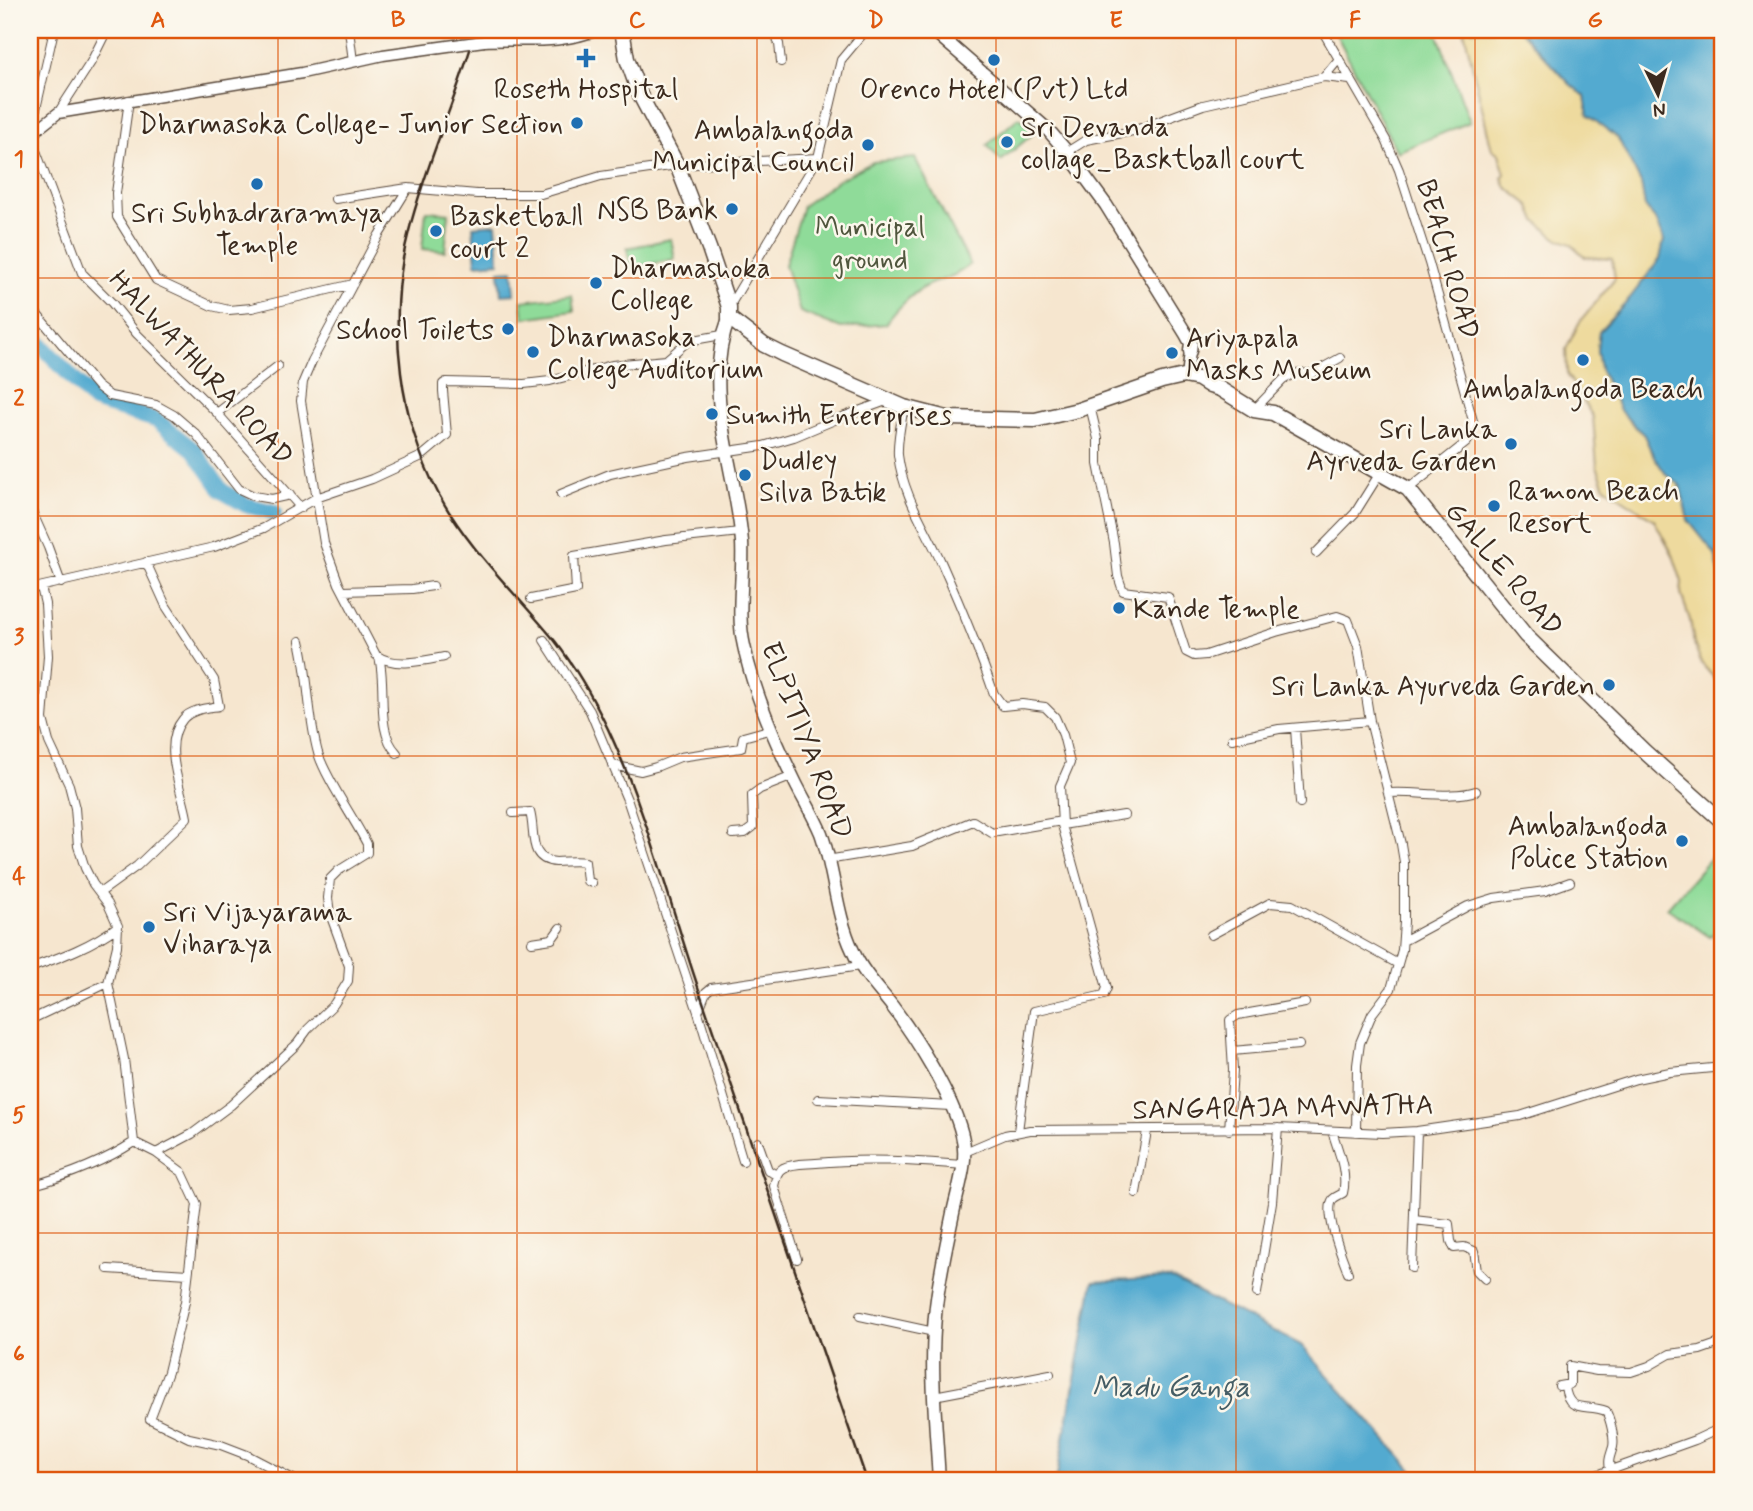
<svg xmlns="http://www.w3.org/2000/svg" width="1753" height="1511" viewBox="0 0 1753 1511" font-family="Mynerve,sans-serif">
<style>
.green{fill:#8fdb99;stroke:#65825c;stroke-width:2}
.sand{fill:#eeda9e;stroke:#94825e;stroke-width:2}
.water{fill:#53aad0;stroke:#476a77;stroke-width:2}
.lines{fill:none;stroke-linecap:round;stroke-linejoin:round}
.river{stroke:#53aad0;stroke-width:16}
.street-casing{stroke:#574639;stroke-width:10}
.secondary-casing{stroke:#574639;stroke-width:13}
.primary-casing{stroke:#574639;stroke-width:15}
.highway-casing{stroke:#574639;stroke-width:17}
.street{stroke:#fff;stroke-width:8}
.secondary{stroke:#fff;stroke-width:10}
.primary{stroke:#fff;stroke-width:12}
.highway{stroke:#fff;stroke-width:14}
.rail{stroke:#3b2a1e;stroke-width:2.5}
.secondary-bridge-casing{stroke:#574639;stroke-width:13;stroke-linecap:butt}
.secondary-bridge{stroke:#fff;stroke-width:10}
.grid{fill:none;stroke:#df570d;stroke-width:2;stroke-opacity:0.55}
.poi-dot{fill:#1f6fb2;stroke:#fbf7ec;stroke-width:2.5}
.labels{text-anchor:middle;stroke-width:5;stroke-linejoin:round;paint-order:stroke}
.poi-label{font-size:28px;fill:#3b2a1e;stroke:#fbf7ec;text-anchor:start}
.park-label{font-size:28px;fill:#50563d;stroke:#fbf7ec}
.street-label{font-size:28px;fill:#3b2a1e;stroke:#fbf7ec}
.water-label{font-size:30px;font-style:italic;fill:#455d65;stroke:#fbf7ec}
.neatline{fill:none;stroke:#df570d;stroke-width:2.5}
.grid-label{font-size:23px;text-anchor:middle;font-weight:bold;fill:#df570d}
</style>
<rect width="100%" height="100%" fill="#fbf7ec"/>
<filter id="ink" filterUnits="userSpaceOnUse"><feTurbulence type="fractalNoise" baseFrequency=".0143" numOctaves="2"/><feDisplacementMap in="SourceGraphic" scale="14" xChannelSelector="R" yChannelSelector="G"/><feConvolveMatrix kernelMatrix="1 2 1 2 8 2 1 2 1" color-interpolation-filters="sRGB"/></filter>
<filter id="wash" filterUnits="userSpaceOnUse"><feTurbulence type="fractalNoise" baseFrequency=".00686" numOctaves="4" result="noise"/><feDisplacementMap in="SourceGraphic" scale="28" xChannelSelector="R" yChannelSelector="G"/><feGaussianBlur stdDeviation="1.57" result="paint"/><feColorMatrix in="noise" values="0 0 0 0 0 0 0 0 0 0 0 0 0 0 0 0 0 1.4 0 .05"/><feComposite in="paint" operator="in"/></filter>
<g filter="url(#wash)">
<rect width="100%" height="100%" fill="#f6e6cf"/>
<path class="green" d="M1334 30H1436L1470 122 1397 152Z
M1019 117 1035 132 1001 161 987 145Z
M915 158 970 264C957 277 942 279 926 286 912 293 894 312 886 324L841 328 800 312 785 265 803 206 838 180 873 162Z
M426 211 449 213 445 251 422 249Z
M671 239 675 259 632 268 627 248Z
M572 295 574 311 524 318 522 301Z
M1723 844V925L1710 937 1667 908Z"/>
<path class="sand" d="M1464 30H1520L1570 84 1585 96 1588 115 1618 138 1641 183 1645 206 1657 222 1664 240 1660 259 1626 303 1599 332 1597 350 1601 370 1614 399 1629 421 1644 435 1653 455 1666 474 1680 484 1688 520 1715 554 1723 589V688L1702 664 1694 644 1690 620 1681 594 1682 582 1673 555 1654 520 1605 487 1597 466 1593 417 1567 374 1566 349 1579 323 1615 279 1612 259 1585 257 1571 244 1556 238 1536 221 1529 205 1506 187 1502 178 1505 174 1499 154 1492 149 1490 142Z"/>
<path class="water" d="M1520 30H1723V589L1715 554 1688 520 1680 485 1666 474 1653 455 1644 435 1621 412 1600 369 1597 350 1599 332 1626 303 1660 259 1664 240 1657 222 1645 206 1641 183 1618 138 1588 115 1585 96 1570 84Z
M496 224 499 262 476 264 473 226Z
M513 270 515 294 501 295 499 271Z
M1170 1278 1301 1345 1422 1481H1056L1093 1282Z"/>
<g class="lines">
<path class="river" d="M30 333 94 401 156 420 194 450 222 491 246 505 274 512"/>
</g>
</g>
<g filter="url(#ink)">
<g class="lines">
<g class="street-casing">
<path id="street" d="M54 30 30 135 82 273 112 303 137 334 217 413 301 508
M349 30 353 61
M774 30 779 44 781 62
M1322 30 1386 140 1399 170 1429 263 1473 421 1472 433 1467 442 1408 489
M1324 77 1339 59
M129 100 116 193 117 217 156 280 212 306 229 310 252 308 353 284
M58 113 91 62 107 30
M1067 152 1086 140 1133 131 1203 105 1324 77 1350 80
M335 199 408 188
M30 306 97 386 110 396 156 405 174 415 196 434 239 489 254 496 272 499 290 495
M729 307 818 158 841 60 866 30
M1090 406 1098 439V464L1114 543 1118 576 1123 591 1168 597 1186 652 1194 656 1206 655 1276 632 1337 616 1348 620 1358 646 1370 721 1401 844 1404 862V922L1402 950 1391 989 1372 1014 1360 1043 1357 1065 1356 1132
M904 407C901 423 897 440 898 455 903 496 926 528 942 564 961 607 979 650 994 694L1003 706 1022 704 1045 707 1055 717 1063 735 1070 763 1060 786 1062 825 1107 988 1104 995 1034 1011 1018 1131
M1254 410 1283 380 1293 374 1313 373 1340 358
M217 413 278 366
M561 494 610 474 632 469 688 457 763 446 794 437 837 419 886 401
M30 507 48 547 61 583
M1316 553 1355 513 1380 473
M30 589 214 547 264 528 316 498 372 479 422 456 447 435 443 391V384L446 382 524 384 550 381 612 365 666 360 688 341 722 335
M343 591 412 589 433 586
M531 599 576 590 574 556 666 540 740 532
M544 640 590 711 628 802 698 1012 743 1161
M379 657C387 687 375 731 397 753
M444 657C423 661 394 668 376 655L339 584 324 543 301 401 303 382 312 361 379 235 408 188 477 194H541L601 176 677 165 818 158
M1295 728 1300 803
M1232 739 1279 729 1370 721
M612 765 641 771 656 767 680 757 741 748 743 737 772 729
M1389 793C1416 791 1452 799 1476 791
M513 813 530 812C536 832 527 860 556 862 565 862 575 860 585 862L587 881 592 883
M1062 825 1124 815
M733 834 745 833 753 827 752 795 760 789 793 776
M827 860 912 846 973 821 992 833 1062 821
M101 892 137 866 187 818C182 789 161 745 183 719 191 709 208 708 219 706L214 680 166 606 146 562
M1211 935 1270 903 1292 905 1398 964
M1403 941 1468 906 1494 898 1545 891 1570 882
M532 942 552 939 560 928
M30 968C61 957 92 946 118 926
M698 1012 706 992 711 988 860 966
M30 1020 108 983
M1232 1051 1299 1045
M818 1099 951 1106
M1229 1130 1233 1070 1230 1020 1238 1015 1305 1003
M1332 1131C1338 1150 1348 1173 1343 1193 1340 1195 1336 1196 1333 1199 1323 1212 1343 1259 1348 1273
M134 1142 156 1153 182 1172 197 1204 185 1302 168 1372 150 1419 189 1438 221 1445 247 1455 293 1479V1481
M758 1142 768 1170 776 1175
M965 1152 1005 1135 1030 1130 1278 1128 1382 1133 1417 1131 1520 1116 1636 1079 1670 1072 1723 1067
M156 1153 192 1134 231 1105 297 1044 308 1029 334 1004 348 981 349 966 330 914 328 898 330 879 338 871 367 853V844C354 818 326 779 318 753 308 717 309 678 300 641
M30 1186C67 1176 102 1163 134 1142L124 1059 108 983 117 946 118 926 108 904 93 884 85 868 78 846 75 808 69 785 49 742 43 719 48 656 45 604 41 587
M1136 1193 1147 1131
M1414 1220 1449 1224 1451 1241 1454 1248 1464 1247 1474 1251 1477 1271 1485 1279
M797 1259 774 1186C776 1179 776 1172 783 1168 793 1163 805 1164 816 1163 865 1158 914 1161 963 1165
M1412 1268 1417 1131
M108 1269 188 1274
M1257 1293 1272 1202 1278 1128
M860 1316 934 1332
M1559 1386 1570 1384V1366L1597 1371 1631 1372 1649 1366 1670 1354 1700 1350 1723 1342
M1565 1386C1568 1415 1586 1403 1606 1411 1610 1419 1615 1438 1613 1447 1610 1457 1608 1459 1610 1470
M934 1396 1050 1374
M1594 1476 1695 1440 1723 1427
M1678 1480 1686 1481"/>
</g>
<g class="secondary-casing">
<path id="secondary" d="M484 41C522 39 561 45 597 30
M30 135 58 113 302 73 383 55 462 44
M1188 368 1190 351"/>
</g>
<g class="primary-casing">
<path id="primary" d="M933 30 1049 131 1067 152 1106 205 1186 334 1191 343 1190 351
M729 318C701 391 736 468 742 542 744 577 736 612 744 646 753 690 776 743 796 784 804 800 814 816 821 833 835 872 835 913 853 951 862 972 878 988 892 1006 917 1039 952 1095 962 1135 969 1160 958 1188 953 1213 946 1247 938 1281 935 1316 930 1371 936 1426 939 1481"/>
</g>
<g class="highway-casing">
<path id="highway" d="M622 30 627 59 640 95 677 165 709 248 729 307V318L764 345 782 354 904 407 947 418 1035 420 1078 410 1162 381 1184 376 1199 379 1210 386 1220 389 1254 410 1273 413 1408 489 1526 636 1645 752 1723 822"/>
</g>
<use href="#street" class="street"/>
<use href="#secondary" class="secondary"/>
<use href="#primary" class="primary"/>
<use href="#highway" class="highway"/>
<path class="rail" d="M476 30C457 98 426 163 409 231 397 276 395 327 401 373 406 413 419 457 438 493 468 549 515 592 555 641 576 668 593 698 608 729 647 812 671 909 701 996 756 1158 813 1319 867 1481"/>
<g class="secondary-bridge-casing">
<path id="secondary-bridge" d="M462 44 484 41"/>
</g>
<use href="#secondary-bridge" class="secondary-bridge"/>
</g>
</g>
<path class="grid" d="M278 30V1481M517 30V1481M757 30V1481M996 30V1481M1236 30V1481M1475 30V1481M30 278H1723M30 516H1723M30 756H1723M30 995H1723M30 1233H1723"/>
<g class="poi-dot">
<path d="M582.5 47.5h7v7h7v7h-7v7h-7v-7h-7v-7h7z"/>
<circle cx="994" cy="60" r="7"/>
<circle cx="577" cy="123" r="7"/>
<circle cx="1007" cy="142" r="7"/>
<circle cx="868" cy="145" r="7"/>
<circle cx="257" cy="184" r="7"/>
<circle cx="732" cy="209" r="7"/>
<circle cx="436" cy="231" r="7"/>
<circle cx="596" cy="283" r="7"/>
<circle cx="508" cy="329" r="7"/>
<circle cx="533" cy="352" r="7"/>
<circle cx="1172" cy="353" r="7"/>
<circle cx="1583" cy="360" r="7"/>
<circle cx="712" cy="414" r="7"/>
<circle cx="1511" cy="444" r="7"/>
<circle cx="745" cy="475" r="7"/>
<circle cx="1494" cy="506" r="7"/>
<circle cx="1119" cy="608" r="7"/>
<circle cx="1609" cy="685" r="7"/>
<circle cx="1682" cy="841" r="7"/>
<circle cx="149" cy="927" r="7"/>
</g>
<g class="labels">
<g class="poi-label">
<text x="586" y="98" text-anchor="middle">Roseth Hospital</text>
<text x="994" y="98" text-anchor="middle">Orenco Hotel (Pvt) Ltd</text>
<text x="563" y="133" text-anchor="end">Dharmasoka College- Junior Section</text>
<text x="1021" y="136">Sri Devanda<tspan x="1021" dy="32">collage_Basktball court</tspan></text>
<text x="854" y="139" text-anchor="end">Ambalangoda<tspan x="854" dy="32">Municipal Council</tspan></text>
<text x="718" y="219" text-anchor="end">NSB Bank</text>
<text x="257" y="222" text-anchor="middle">Sri Subhadraramaya<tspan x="257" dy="32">Temple</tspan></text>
<text x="450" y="225">Basketball<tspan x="450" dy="32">court 2</tspan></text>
<text x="610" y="277">Dharmashoka<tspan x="610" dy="32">College</tspan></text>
<text x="494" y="339" text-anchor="end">School Toilets</text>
<text x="547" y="346">Dharmasoka<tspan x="547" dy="32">College Auditorium</tspan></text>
<text x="1186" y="347">Ariyapala<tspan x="1186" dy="32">Masks Museum</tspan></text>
<text x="1583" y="398" text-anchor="middle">Ambalangoda Beach</text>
<text x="726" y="424">Sumith Enterprises</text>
<text x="1497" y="438" text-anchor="end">Sri Lanka<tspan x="1497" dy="32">Ayrveda Garden</tspan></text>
<text x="759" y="469">Dudley<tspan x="759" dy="32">Silva Batik</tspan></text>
<text x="1508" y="500">Ramon Beach<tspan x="1508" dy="32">Resort</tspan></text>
<text x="1133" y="618">Kande Temple</text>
<text x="1595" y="695" text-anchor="end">Sri Lanka Ayurveda Garden</text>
<text x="1668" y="835" text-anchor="end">Ambalangoda<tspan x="1668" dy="32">Police Station</tspan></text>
<text x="163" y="921">Sri Vijayarama<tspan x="163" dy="32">Viharaya</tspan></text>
</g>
<g class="park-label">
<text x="870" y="236">Municipal<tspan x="870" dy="32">ground</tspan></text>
</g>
<g class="street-label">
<text transform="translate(1449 259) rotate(74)" y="10">BEACH ROAD</text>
<text transform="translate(202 367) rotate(47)" y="10">HALWATHURA ROAD</text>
<text transform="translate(1505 568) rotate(50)" y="10">GALLE ROAD</text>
<text transform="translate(808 740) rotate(69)" y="10">ELPITIYA ROAD</text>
<text transform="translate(1283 1106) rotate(-1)" y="10">SANGARAJA MAWATHA</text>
</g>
<g class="water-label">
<text x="1171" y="1396">Madu Ganga</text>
</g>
</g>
<rect width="1753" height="1511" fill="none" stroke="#fbf7ec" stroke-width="77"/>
<g transform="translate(1658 94) rotate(175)" stroke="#fbf7ec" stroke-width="5" paint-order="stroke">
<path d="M0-5L12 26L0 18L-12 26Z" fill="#3b2a1e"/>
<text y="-10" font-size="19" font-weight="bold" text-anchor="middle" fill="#3b2a1e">N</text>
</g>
<rect x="38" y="38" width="1676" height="1434" class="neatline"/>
<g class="grid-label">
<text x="158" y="27">A</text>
<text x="398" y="27">B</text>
<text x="637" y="27">C</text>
<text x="876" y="27">D</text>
<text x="1116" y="27">E</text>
<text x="1355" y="27">F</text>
<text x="1595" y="27">G</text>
<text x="19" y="166">1</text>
<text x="19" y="405">2</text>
<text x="19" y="644">3</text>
<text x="19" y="883">4</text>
<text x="19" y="1122">5</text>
<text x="19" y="1361">6</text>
</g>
</svg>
